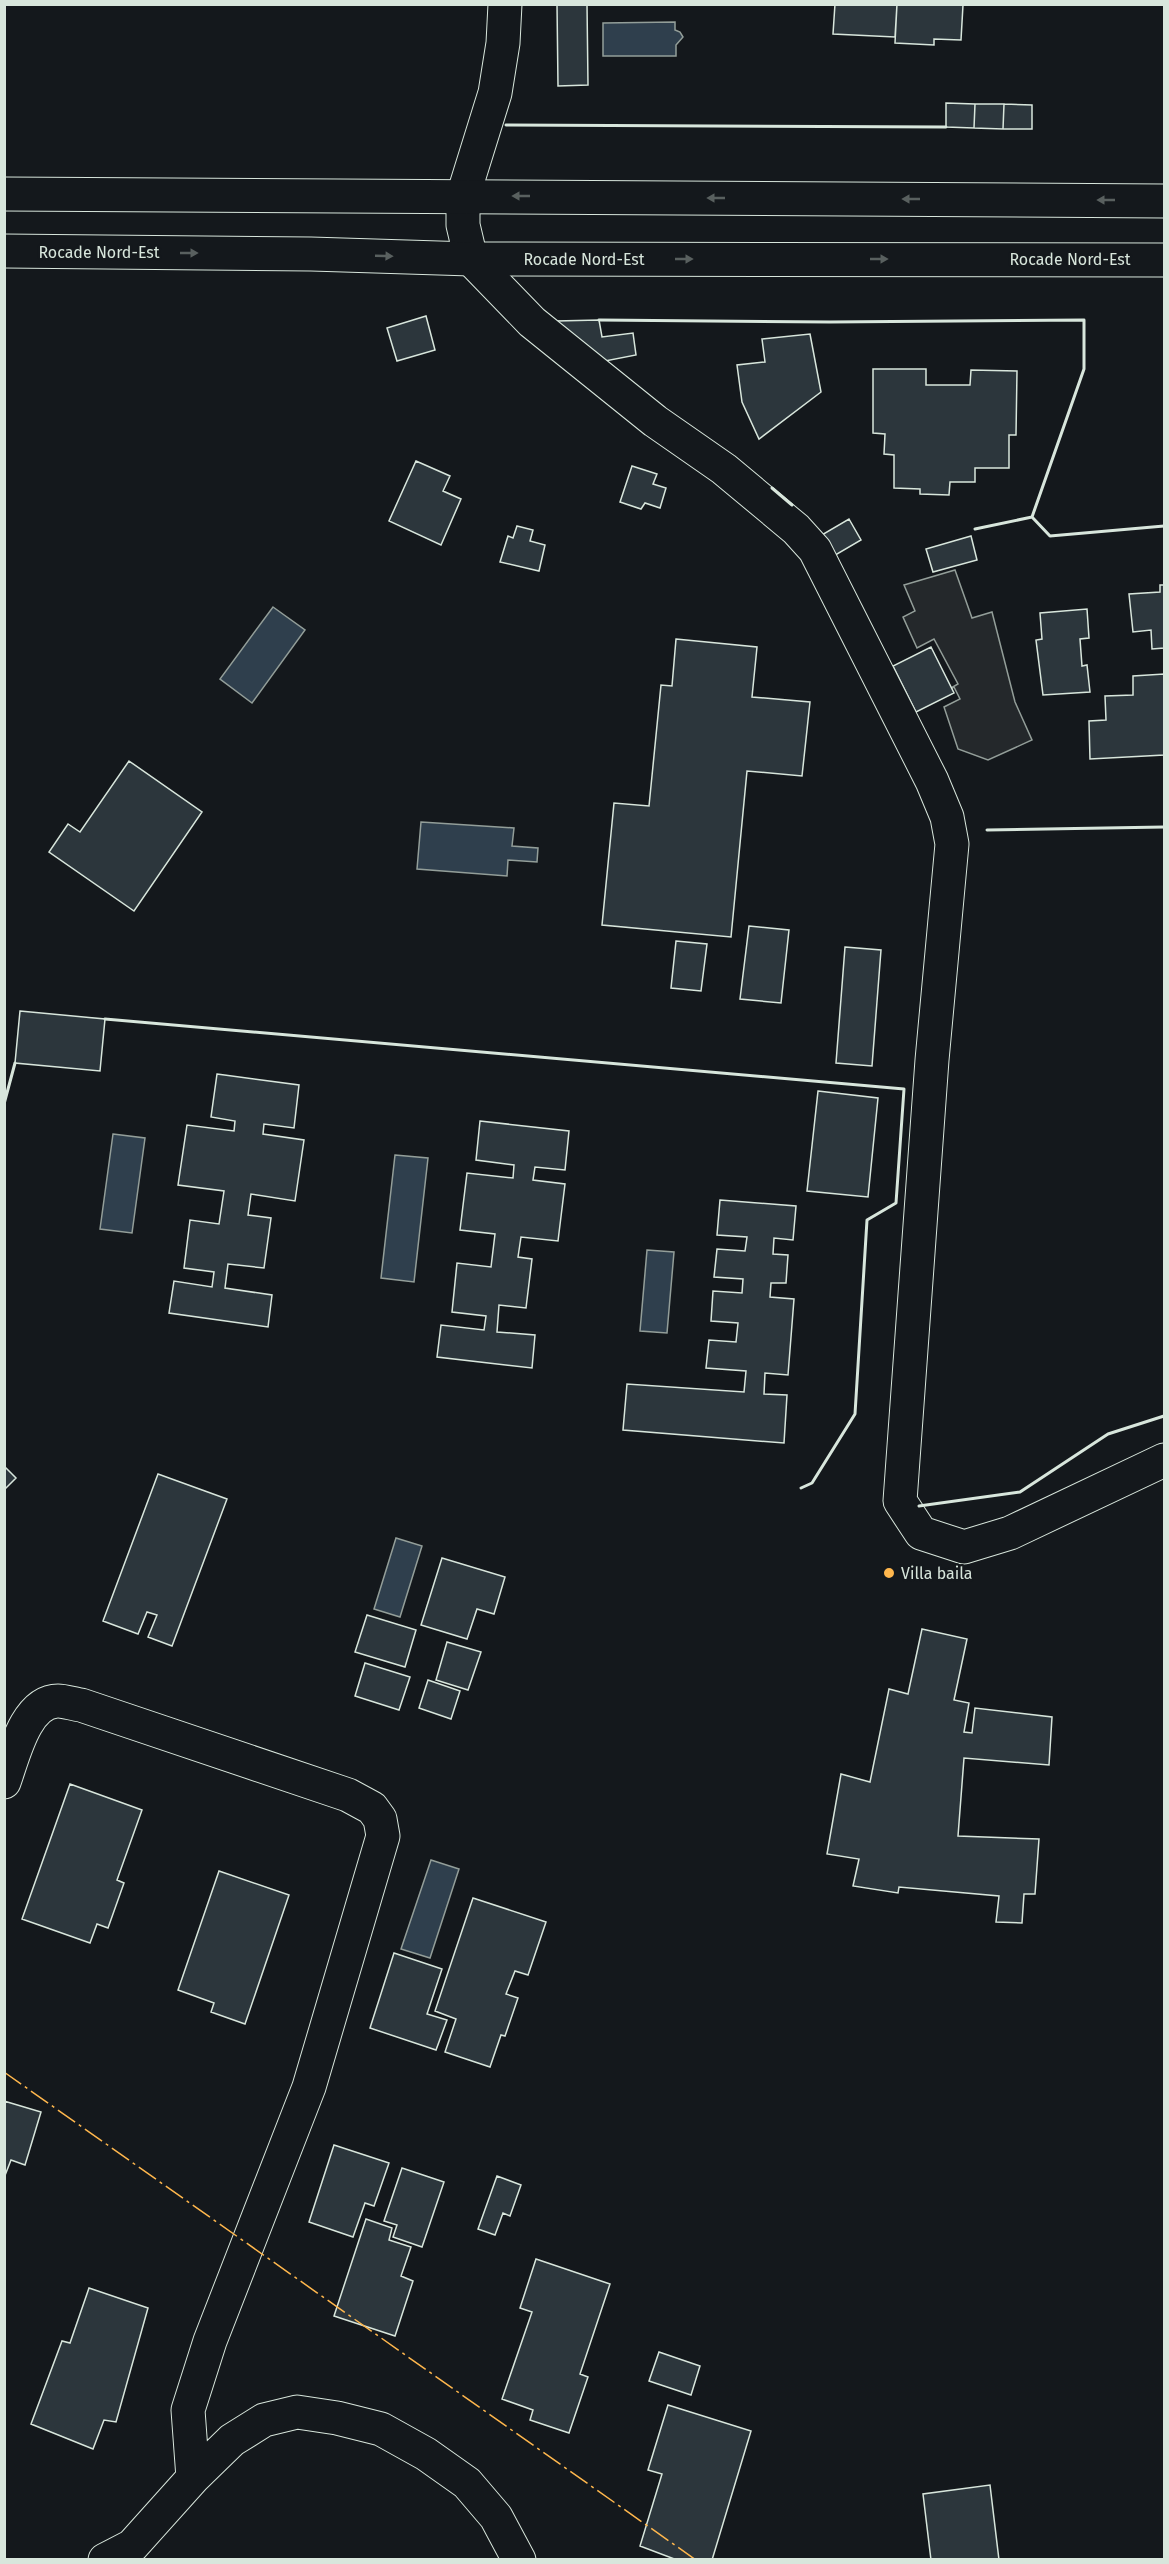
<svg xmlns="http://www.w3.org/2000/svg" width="1169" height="2564" viewBox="0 0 1169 2564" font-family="'Fira Sans',sans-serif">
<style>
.parking{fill:#24282b;stroke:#939e99;stroke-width:1.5}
.water{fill:#2f3f4d;stroke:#939e99;stroke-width:1.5}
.building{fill:#2c363c;stroke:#d8e6dc;stroke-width:1.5}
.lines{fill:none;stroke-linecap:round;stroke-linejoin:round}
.minor-casing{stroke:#d8e6dc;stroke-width:35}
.highway-casing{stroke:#d8e6dc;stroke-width:35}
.minor{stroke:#14181c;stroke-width:33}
.highway{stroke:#14181c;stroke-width:33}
.wall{stroke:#d8e6dc;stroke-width:3}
.power{stroke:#ffb74d;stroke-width:1.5;stroke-dasharray:21 4.5 3 4.5;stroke-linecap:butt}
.oneway{fill:#59605f}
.poi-dot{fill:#ffb74d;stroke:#14181c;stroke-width:2}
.labels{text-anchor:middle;stroke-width:4.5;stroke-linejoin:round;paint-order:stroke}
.street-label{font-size:16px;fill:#d8e6dc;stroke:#14181c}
.poi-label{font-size:16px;fill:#d8e6dc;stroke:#14181c;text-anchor:start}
</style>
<rect width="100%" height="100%" fill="#14181c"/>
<path class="parking" d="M955 570 972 618 992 612 1015 702 1032 740 988 760 958 749 944 707 960 699 954 687 946 691 958 684 934 639 917 648 903 617 915 611 904 585Z"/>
<path class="water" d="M675 22V30L680 32 683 37 676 45V56H603V23Z
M273 607 305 630 252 703 220 679Z
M421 822 514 828 512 846 538 848 537 862 508 860 507 876 417 869Z
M113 1134 145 1138 132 1233 100 1229Z
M395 1155 428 1158 414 1282 381 1278Z
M647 1250 674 1252 667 1333 640 1331Z
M396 1538 422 1546 400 1617 374 1609Z
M431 1860 459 1869 430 1958 401 1949Z"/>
<path class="building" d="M557 4H587L588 85 558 86Z
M835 4H897L895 37 833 34Z
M897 4H973L963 5 961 40 934 39V45L895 43Z
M946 103 975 104 974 128 946 127Z
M975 104H1004L1003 129 974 128Z
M1004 104 1032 105V129H1003Z
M426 316 435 350 397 361 387 328Z
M599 320 602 337 633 333 636 355 600 362 557 321Z
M810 334 821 392 759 439 742 402 737 365 765 362 762 339Z
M873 369H926V385H970L971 370 1017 371 1016 435H1009V468H975V482H950L949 495 920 494V489L894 488V455L884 454 885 434 873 433Z
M416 461 450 476 443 491 461 499 441 545 389 521Z
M632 466 657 474 653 484 666 488 660 508 645 503 641 509 620 502Z
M849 519 861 540 832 557 820 536Z
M517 526 533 530 530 541 545 545 539 571 500 562 508 536 513 538Z
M971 536 977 560 933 572 926 549Z
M1160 585H1164V648L1152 649 1151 630 1133 632 1129 594 1160 592Z
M1087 609 1089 638 1080 639 1082 666 1087 665 1090 692 1043 695 1036 640 1042 639 1040 613Z
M676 639 757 647 752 697 810 702 802 776 747 771 731 937 602 925 614 803 649 806 661 685 672 686Z
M931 647 954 693 916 712 893 666Z
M1164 674V755L1090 759 1089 721 1106 720 1105 696 1133 695V676Z
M129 761 202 812 134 911 49 852 68 824 80 832Z
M749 926 789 930 781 1003 740 999Z
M676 941 707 944 701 991 671 988Z
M845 947 881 950 872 1066 836 1063Z
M20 1011 105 1019 100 1071 15 1063Z
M217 1074 299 1085 294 1128 264 1124 263 1134 304 1140 295 1201 251 1194 248 1215 271 1218 264 1268 228 1264 225 1288 272 1295 268 1327 169 1313 174 1281 212 1287 214 1272 184 1268 190 1220 219 1224 224 1191 178 1185 187 1125 234 1131 235 1121 211 1117Z
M818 1091 878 1098 868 1197 807 1191Z
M480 1121 569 1131 565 1170 535 1167 533 1180 565 1184 558 1241 521 1237 518 1257 532 1259 526 1308 499 1305 497 1332 535 1335 532 1368 437 1357 441 1325 484 1330 486 1316 452 1312 457 1263 491 1267 495 1234 460 1230 467 1173 513 1178 514 1165 476 1160Z
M720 1200 796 1206 793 1240 774 1238 773 1254 788 1255 786 1283H771L770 1297 794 1299 788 1375 765 1373 764 1394 787 1395 784 1443 623 1430 627 1384 744 1392 746 1371 706 1368 709 1340 736 1342 738 1323 711 1321 713 1291 742 1293 743 1279 714 1277 717 1249 745 1251 747 1237 717 1235Z
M4 1466 16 1478 4 1490Z
M158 1474 227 1499 172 1646 148 1637 157 1615 147 1612 138 1634 103 1621Z
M442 1558 505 1577 494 1614 477 1609 467 1639 421 1625Z
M367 1615 416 1630 405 1667 355 1652Z
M922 1629 967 1639 954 1700 969 1703 964 1732 972 1733 975 1708 1052 1717 1049 1765 964 1758 958 1836 1039 1839 1035 1894H1024L1022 1923 996 1922 999 1896 899 1887 898 1893 853 1886 859 1859 827 1854 841 1774 870 1782 889 1689 908 1694Z
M447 1642 481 1652 468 1690 436 1680Z
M365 1663 410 1677 399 1710 355 1696Z
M428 1680 460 1691 451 1719 419 1708Z
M70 1784 142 1810 117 1880 124 1883 108 1928 97 1924 90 1943 22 1919Z
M219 1871 289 1895 245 2024 211 2012 214 2003 178 1990Z
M473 1898 546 1922 528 1975 515 1971 506 1994 518 1998 505 2036 501 2035 490 2067 445 2052 456 2019 435 2011Z
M394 1953 442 1969 427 2014 447 2020 436 2050 370 2028Z
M4 2101 41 2112 25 2165 11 2160 4 2178Z
M334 2145 389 2163 374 2206 365 2203 353 2237 309 2222Z
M402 2168 444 2182 422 2247 393 2237 397 2225 384 2221Z
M497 2176 521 2185 510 2216 503 2213 495 2235 478 2229Z
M366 2219 392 2228 389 2240 411 2247 401 2276 413 2281 395 2336 334 2316Z
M536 2259 610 2284 580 2374 588 2377 569 2433 530 2420 533 2410 502 2399 532 2312 520 2308Z
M89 2288 148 2308 116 2422 104 2420 93 2449 31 2424 62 2341 70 2343Z
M659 2352 700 2366 691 2395 649 2381Z
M668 2405 751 2431 712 2560H677L640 2546 662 2474 648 2470Z
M990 2485 999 2560H931L923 2494Z"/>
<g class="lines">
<g class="minor-casing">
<path id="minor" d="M505 4 503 43 495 93 463 196V225L471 259 532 322 655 421 724 469 796 529 815 550 932 781 947 817 952 844 932 1060 900 1501 921 1533 964 1547 1010 1533 1164 1460
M4 1782C13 1758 25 1701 58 1701 65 1701 73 1704 81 1705L348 1795 372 1808 380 1819 383 1836 309 2087 210 2341 188 2410 193 2478
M105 2560 132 2546 193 2478 232 2440 264 2420 297 2412 337 2418 381 2429 426 2454 467 2483 496 2517 519 2560"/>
</g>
<g class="highway-casing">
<path id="highway" d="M4 194 1164 201
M4 251 311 254 471 259 1164 260"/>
</g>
<use href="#minor" class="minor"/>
<use href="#highway" class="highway"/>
<path class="wall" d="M506 125 946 127
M599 320 830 322 1084 320V369L1032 517
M772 488 792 505
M1032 517 1050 536 1164 526
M975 529 1032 517
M987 830 1164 827
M105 1019 904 1089 896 1203 867 1220 855 1414 812 1483 801 1488
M4 1104 15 1063
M919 1506 1020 1492 1108 1434 1164 1416"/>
<path class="power" d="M4 2072 696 2560"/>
</g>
<defs><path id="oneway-solid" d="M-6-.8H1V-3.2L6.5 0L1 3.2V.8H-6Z" transform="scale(1.5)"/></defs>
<g class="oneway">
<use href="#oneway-solid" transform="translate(521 196) rotate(-180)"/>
<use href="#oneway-solid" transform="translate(716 198) rotate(-180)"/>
<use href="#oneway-solid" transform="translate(911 199) rotate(-180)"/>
<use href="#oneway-solid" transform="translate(1106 200) rotate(-180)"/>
<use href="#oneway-solid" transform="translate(189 253)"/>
<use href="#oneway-solid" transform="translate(384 256) rotate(2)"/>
<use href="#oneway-solid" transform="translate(684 259)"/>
<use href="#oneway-solid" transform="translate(879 259)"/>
</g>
<circle class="poi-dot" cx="889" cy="1573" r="6"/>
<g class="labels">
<g class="street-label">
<text x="99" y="258">Rocade Nord-Est</text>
<text x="584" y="265">Rocade Nord-Est</text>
<text x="1070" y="265">Rocade Nord-Est</text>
</g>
<g class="poi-label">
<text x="901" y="1579">Villa baila</text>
</g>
</g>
<rect width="1169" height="2564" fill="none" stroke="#d8e6dc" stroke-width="12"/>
</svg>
